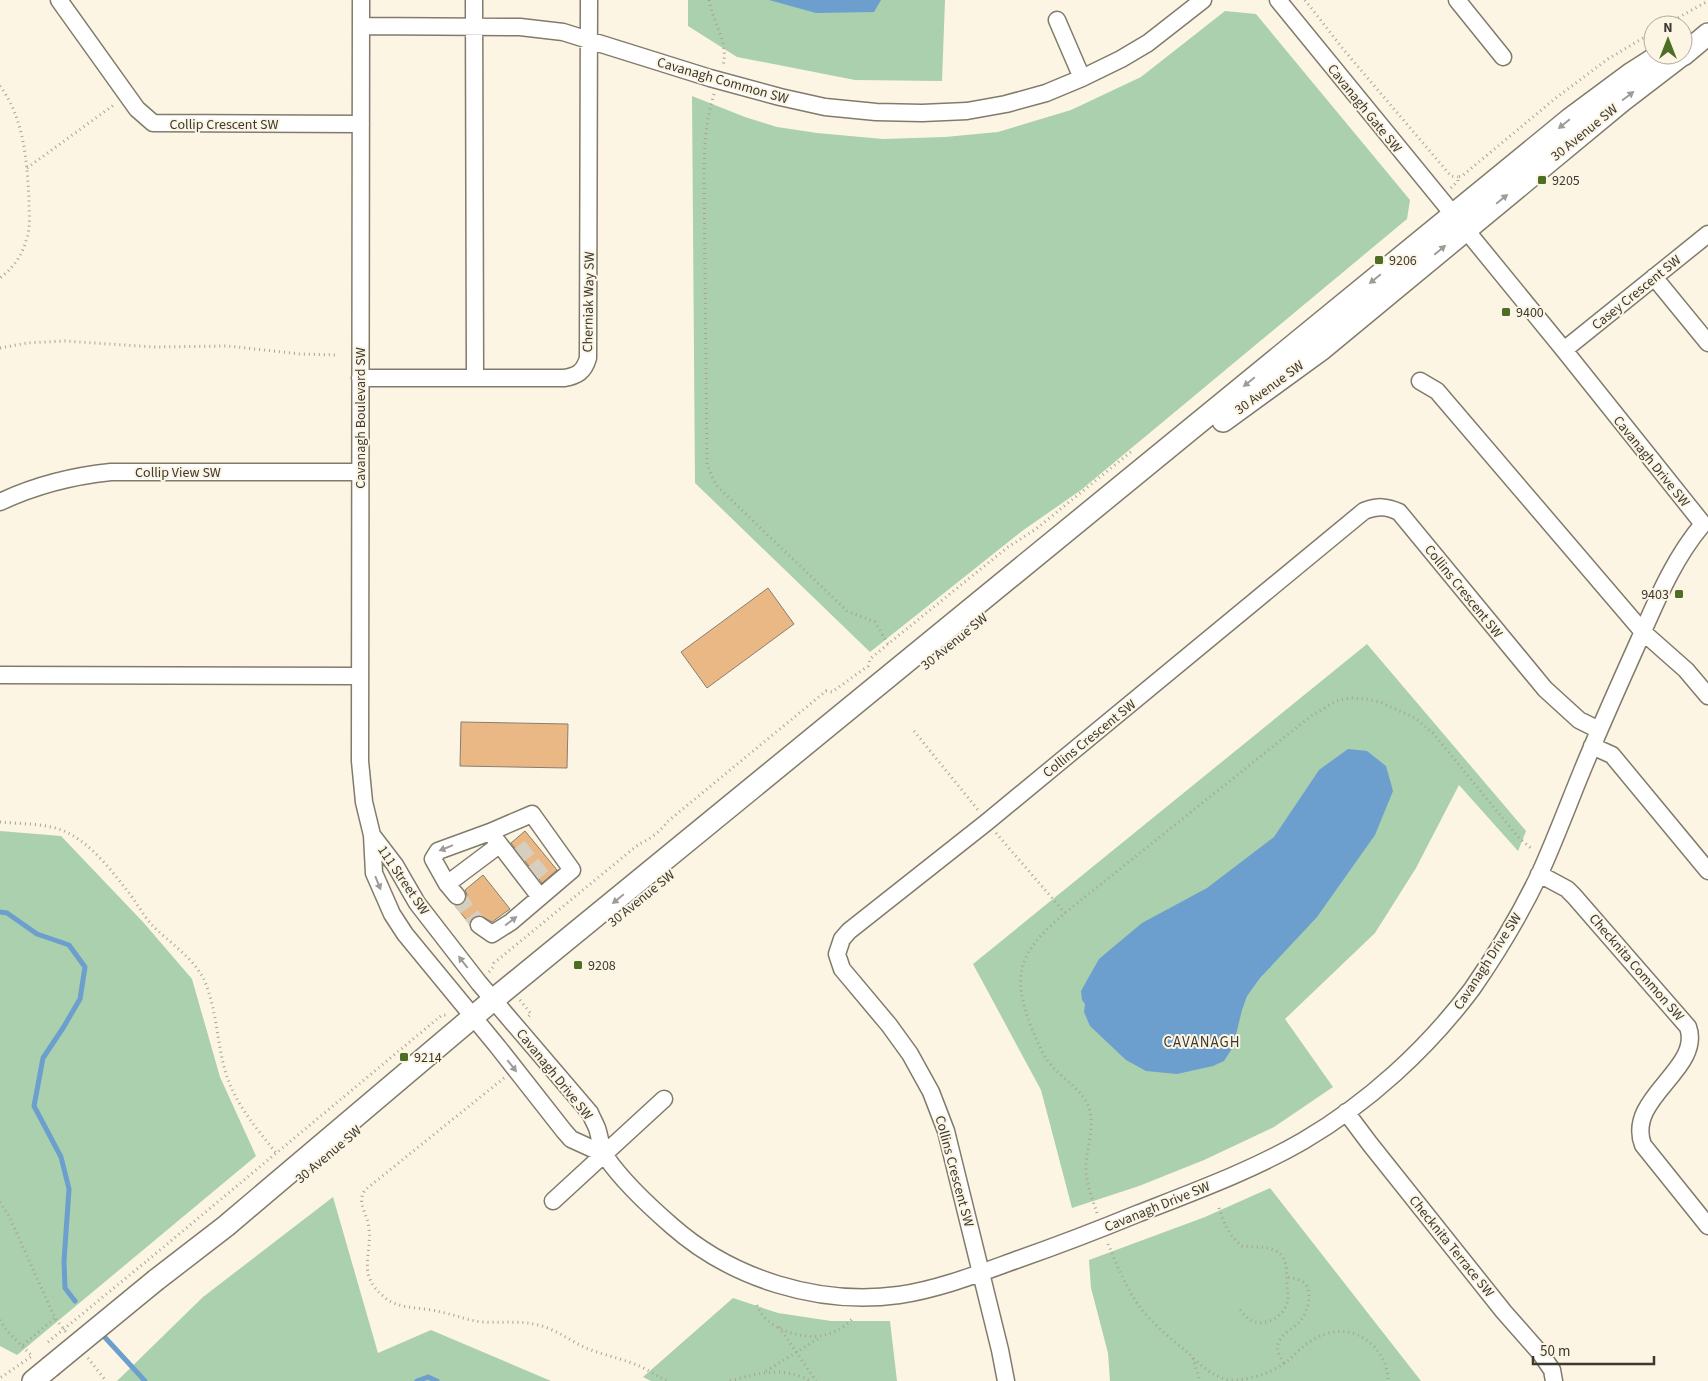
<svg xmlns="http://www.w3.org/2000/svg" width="1708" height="1381" viewBox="0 0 1708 1381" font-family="'Source Sans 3',sans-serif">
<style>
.green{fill:#aad0ad}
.water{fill:#6c9fcd}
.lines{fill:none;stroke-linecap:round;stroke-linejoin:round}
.stream{stroke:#6c9fcd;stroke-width:5}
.building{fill:#e9b885;stroke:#897d70}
.minor-tunnel{stroke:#d6cfc0;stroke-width:16;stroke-dasharray:16 8;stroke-linecap:butt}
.minor-casing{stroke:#817b6b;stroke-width:19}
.major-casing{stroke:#817b6b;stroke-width:24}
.path{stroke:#a8a396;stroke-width:3;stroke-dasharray:1 4;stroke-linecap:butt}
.minor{stroke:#fff;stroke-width:16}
.major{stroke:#fff;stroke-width:21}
.major-bridge-casing{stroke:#817b6b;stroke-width:24;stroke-linecap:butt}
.path-bridge{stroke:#a8a396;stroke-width:3;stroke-dasharray:1 4;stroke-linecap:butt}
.major-bridge{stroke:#fff;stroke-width:21}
.oneway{fill:#9e9c98}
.poi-dot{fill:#4e6e25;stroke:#fcf5e3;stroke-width:2}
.labels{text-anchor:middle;stroke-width:4;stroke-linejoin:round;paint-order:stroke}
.street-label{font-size:14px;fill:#3c3932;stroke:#fcf5e3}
.poi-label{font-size:14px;fill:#3c3932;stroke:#fcf5e3;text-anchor:start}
.neighbourhood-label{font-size:15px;letter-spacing:1px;fill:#3c3932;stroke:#fcf5e3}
</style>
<rect width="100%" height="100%" fill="#fcf5e3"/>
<path class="green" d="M688 0H945L942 81 855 80 737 57 688 26Z
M1225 11 1256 14 1410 200 1407 219 1081 490 1022 531 870 652 695 483 692 96 745 117 777 127 817 133 883 139 945 137 998 132 1071 110 1141 77Z
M1367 644 1526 831 1518 851 1459 785 1416 868 1375 933 1285 1019 1333 1087 1274 1127 1204 1160 1139 1186 1072 1208 1041 1090 973 964Z
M0 831 61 836 143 922 192 979 220 1077 256 1156 17 1355 0 1346Z
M1270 1188 1421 1381H1110L1108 1353 1091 1288 1089 1260 1205 1217Z
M333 1197 378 1353 431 1330 551 1381H117L203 1297Z
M733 1298 778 1313 831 1321H890L897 1381H651L643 1377Z"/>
<path class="water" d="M769 0H881L874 12 816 13Z
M1348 749 1367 751 1386 766 1393 791 1375 835 1317 917 1260 978 1247 996 1242 1010 1233 1047 1224 1061 1213 1066 1177 1074 1146 1071 1126 1060 1090 1026 1084 1012 1085 1004 1082 1000 1081 991 1099 959 1142 923 1207 888 1274 837 1319 770Z"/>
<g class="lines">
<path class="stream" d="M0 912 7 913 37 934 69 945 85 967 80 999 63 1028 43 1058 34 1106 61 1157 69 1189 64 1261 65 1288 75 1301
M100 1332 145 1381
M417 1381 428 1377 437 1381"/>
</g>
<path class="building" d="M768 588 794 624 707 688 681 652Z
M461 722 568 724 567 768 460 766Z
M525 831 557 870 542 883 511 843Z
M483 875 510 909 492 922 479 915 474 916 469 923 455 906 464 903 467 895 465 890Z"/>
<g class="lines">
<path class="minor-tunnel" d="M517 857 535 843
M531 875 549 860
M457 896 479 925"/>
<g class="minor-casing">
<path id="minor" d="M59 0 137 109 153 123 361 124
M361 0 360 761 364 802 372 835 374 873 392 914 405 934 498 1047 564 1131 571 1139 604 1154
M474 0 475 377
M1457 0 1503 57
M1057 20 1082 78
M361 26 520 27 563 32 710 78 780 97 825 107 876 112 922 113 967 111 1006 104 1046 93 1082 78 1121 59 1148 43 1203 0
M1654 277 1708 343
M1564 350 1708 234
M360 378H564C577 376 584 372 588 358L589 0
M1420 381 1437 391 1643 632 1686 670 1708 696
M0 502C36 485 72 476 111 472H360
M0 675 359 676
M1592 746 1612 755 1708 871
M490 832 540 897
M372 835 395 865 417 903 479 983 590 1113C592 1118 595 1123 597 1128 600 1137 601 1149 606 1157 623 1182 649 1206 672 1226 732 1279 819 1306 899 1295 940 1289 980 1273 1019 1259 1059 1245 1098 1230 1137 1214 1193 1192 1251 1171 1303 1141 1368 1103 1427 1049 1472 989 1497 953 1521 913 1540 873 1555 840 1568 805 1582 771 1598 732 1615 694 1632 656 1653 610 1670 563 1703 524L1564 350 1278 0
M1539 874 1567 889 1574 896 1688 1027C1703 1069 1625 1098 1643 1145L1708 1226
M447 884 499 845
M457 896 447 884 433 859 438 851 490 832 532 814 572 870 511 922 492 934 479 925
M1346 1112 1370 1144 1504 1312 1541 1354 1552 1370 1554 1381
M553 1201 664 1099
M1006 1381 1000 1350 946 1131 931 1092 910 1054 889 1025 842 969 837 954 842 939 849 931 987 822 1364 511C1378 506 1386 506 1399 512L1545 689 1579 720 1599 730"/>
</g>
<g class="major-casing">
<path id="major" d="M1683 55 1708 34
M1223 421 1322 349 1622 101 1682 55
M156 1280 226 1226 493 1000 1570 119 1632 73 1660 55
M33 1381 50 1367"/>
</g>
<path class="path" d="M709 0C713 23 729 42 723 66
M1305 0 1343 49 1451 176 1458 177
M1665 25 1708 1
M0 86C24 118 27 161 29 200 29 213 31 228 26 241 22 256 12 269 0 278
M714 94C706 120 704 146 704 174L707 465 716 485 747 515 847 611 875 622 888 644
M27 168 115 104
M1451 188 1458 181V177L1462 176 1557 97 1608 59 1653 32
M0 348 27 343 65 341 154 347 228 346 300 354 337 355
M914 731 978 810
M0 822C20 824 45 823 64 831 91 843 111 870 129 893 137 903 143 915 151 924 168 942 195 958 205 982 217 1011 217 1044 226 1074 236 1105 257 1129 277 1154
M996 833 1065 913
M489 972 493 967 494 963 639 844C649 840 661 831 667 822L826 691 832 692 868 666 870 659 888 644 1008 547 1036 529 1132 451
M520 1000 531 1014 528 1017
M504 1078 365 1190C356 1203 368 1214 369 1229 372 1255 357 1274 383 1296 397 1310 423 1307 441 1312 455 1315 467 1320 481 1322 502 1323 522 1320 542 1326 558 1331 571 1341 586 1348 603 1355 620 1358 637 1365 647 1369 657 1376 667 1381
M0 1202 9 1216 55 1318 66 1332
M1219 1208C1224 1223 1229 1236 1242 1246 1253 1247 1266 1246 1276 1251 1289 1258 1286 1273 1287 1286 1288 1294 1289 1301 1285 1308 1283 1313 1278 1316 1274 1319 1259 1327 1247 1322 1239 1307
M1097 1213C1092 1198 1085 1181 1086 1165 1087 1146 1095 1127 1089 1108 1083 1090 1064 1080 1052 1066 1042 1055 1038 1042 1032 1029 1009 971 1021 951 1065 913L1311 716 1338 700 1351 698 1366 699 1380 702 1415 718 1433 733 1518 837 1532 849
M1108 1244C1118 1267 1127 1291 1143 1311 1156 1327 1173 1340 1188 1353 1200 1364 1212 1377 1229 1380 1248 1381 1271 1373 1286 1362 1294 1356 1300 1348 1309 1342 1330 1328 1353 1327 1371 1344 1382 1353 1388 1367 1388 1381
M148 1260 442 1015H446
M757 1305C764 1328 803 1341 825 1335 835 1332 844 1328 852 1319
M0 1320 7 1331 32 1356 0 1378
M779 1327 816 1381
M23 1345 55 1318
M88 1358 106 1381
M1193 1358 1200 1381
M1284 1363C1280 1357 1275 1349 1279 1342 1282 1333 1295 1328 1301 1320 1308 1311 1313 1293 1305 1284 1301 1279 1293 1278 1287 1277
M766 1371 821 1337
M730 1381C758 1373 784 1366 810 1381"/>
<use href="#minor" class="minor"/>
<use href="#major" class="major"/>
<g class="major-bridge-casing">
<path id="major-bridge" d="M50 1367 156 1280"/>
</g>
<path class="path-bridge" d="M48 1342 148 1260"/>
<use href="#major-bridge" class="major-bridge"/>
</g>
<defs><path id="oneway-solid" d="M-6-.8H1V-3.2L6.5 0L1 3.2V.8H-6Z" transform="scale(1.25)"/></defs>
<g class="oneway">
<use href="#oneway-solid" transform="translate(1628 96) rotate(-37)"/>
<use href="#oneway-solid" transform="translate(1564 124) rotate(141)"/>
<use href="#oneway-solid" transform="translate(1502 199) rotate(-39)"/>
<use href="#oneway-solid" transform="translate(1440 250) rotate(-40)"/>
<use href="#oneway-solid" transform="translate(1375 279) rotate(141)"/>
<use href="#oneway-solid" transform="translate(1249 382) rotate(141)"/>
<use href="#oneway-solid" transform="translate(446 848) rotate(158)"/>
<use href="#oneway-solid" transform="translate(378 883) rotate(68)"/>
<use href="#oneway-solid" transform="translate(618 899) rotate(141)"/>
<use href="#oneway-solid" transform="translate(511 921) rotate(-37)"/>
<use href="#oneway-solid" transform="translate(463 962) rotate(-128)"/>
<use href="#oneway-solid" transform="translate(512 1066) rotate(52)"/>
</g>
<g class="poi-dot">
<rect x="1537" y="175" width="10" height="10" rx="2.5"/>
<rect x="1374" y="255" width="10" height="10" rx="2.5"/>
<rect x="1501" y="307" width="10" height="10" rx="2.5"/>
<rect x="1674" y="589" width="10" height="10" rx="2.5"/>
<rect x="573" y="960" width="10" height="10" rx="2.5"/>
<rect x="399" y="1052" width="10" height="10" rx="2.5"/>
</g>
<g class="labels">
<g class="street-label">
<text transform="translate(723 80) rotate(16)" y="5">Cavanagh Common SW</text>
<text transform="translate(1365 108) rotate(51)" y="5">Cavanagh Gate SW</text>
<text x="224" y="129">Collip Crescent SW</text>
<text transform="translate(1584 132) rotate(-39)" y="5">30 Avenue SW</text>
<text transform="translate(1636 292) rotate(-39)" y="5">Casey Crescent SW</text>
<text transform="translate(588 302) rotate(-89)" y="5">Cherniak Way SW</text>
<text transform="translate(1269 387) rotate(-36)" y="5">30 Avenue SW</text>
<text transform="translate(360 418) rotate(-90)" y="5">Cavanagh Boulevard SW</text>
<text transform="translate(1652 461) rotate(51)" y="5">Cavanagh Drive SW</text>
<text x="178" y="477">Collip View SW</text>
<text transform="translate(1464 591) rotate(51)" y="5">Collins Crescent SW</text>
<text transform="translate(954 641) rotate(-39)" y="5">30 Avenue SW</text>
<text transform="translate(1089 738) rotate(-39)" y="5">Collins Crescent SW</text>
<text transform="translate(404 880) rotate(56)" y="5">111 Street SW</text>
<text transform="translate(641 898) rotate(-39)" y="5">30 Avenue SW</text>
<text transform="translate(1487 961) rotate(-57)" y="5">Cavanagh Drive SW</text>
<text transform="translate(1637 967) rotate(49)" y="5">Checknita Common SW</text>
<text transform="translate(555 1074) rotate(51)" y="5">Cavanagh Drive SW</text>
<text transform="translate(328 1154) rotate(-40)" y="5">30 Avenue SW</text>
<text transform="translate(955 1171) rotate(75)" y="5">Collins Crescent SW</text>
<text transform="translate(1157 1206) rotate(-22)" y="5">Cavanagh Drive SW</text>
<text transform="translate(1452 1246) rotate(51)" y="5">Checknita Terrace SW</text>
</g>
<g class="poi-label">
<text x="1552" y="185">9205</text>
<text x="1389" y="265">9206</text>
<text x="1516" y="317">9400</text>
<text x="1669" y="599" text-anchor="end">9403</text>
<text x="588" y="970">9208</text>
<text x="414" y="1062">9214</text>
</g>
<g class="neighbourhood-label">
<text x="1202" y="1047">CAVANAGH</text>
</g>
</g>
<g transform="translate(1668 40)"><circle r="24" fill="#fcf5e3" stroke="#afaa9c"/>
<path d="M0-4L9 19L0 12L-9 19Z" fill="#4e6e25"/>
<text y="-8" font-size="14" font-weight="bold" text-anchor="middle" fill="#3c3932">N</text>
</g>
<path d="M1533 1356v8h121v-8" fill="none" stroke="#3c3932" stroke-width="2.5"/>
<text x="1540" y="1356" font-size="15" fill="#3c3932" stroke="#fcf5e3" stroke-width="4" paint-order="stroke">50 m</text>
</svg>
